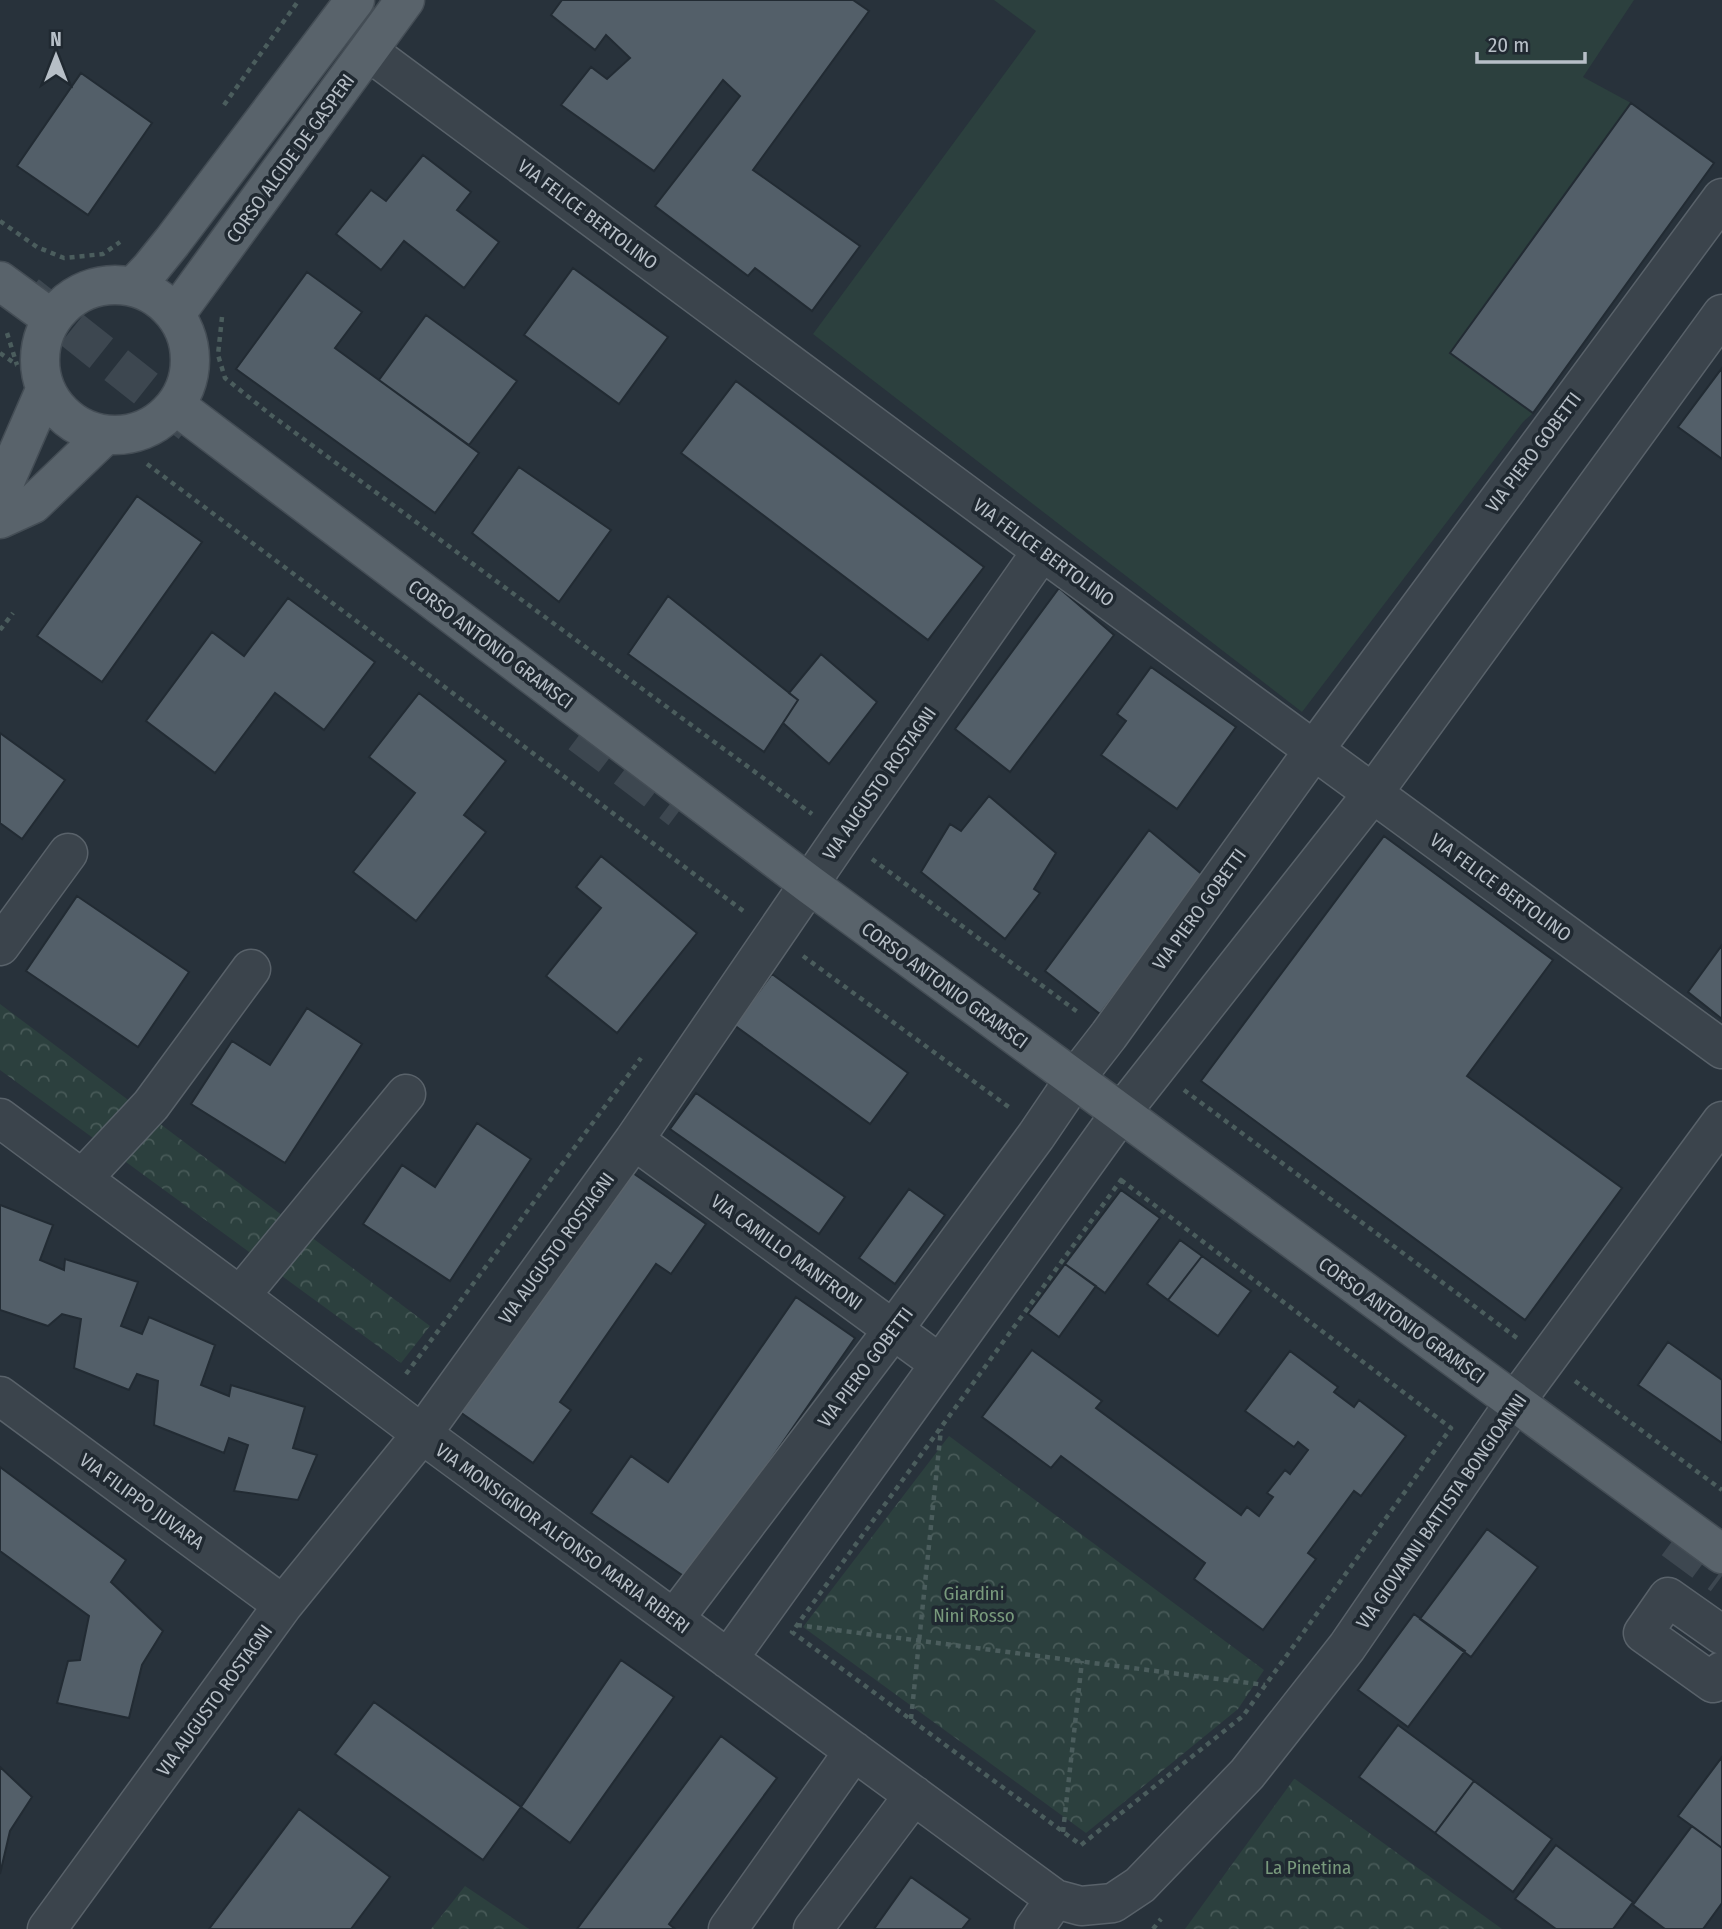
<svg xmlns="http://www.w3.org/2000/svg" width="1722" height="1929" viewBox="0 0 1722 1929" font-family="'Fira Sans Condensed',sans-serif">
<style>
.park{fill:url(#park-crowns)}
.garden{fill:#2c403e}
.building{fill:#535f69;stroke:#222b33;stroke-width:2}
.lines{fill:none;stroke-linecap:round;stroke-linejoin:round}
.highway-tunnel{stroke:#3d4750;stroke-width:38;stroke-dasharray:38 19;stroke-linecap:butt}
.minor-casing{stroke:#59626a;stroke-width:41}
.major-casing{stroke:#444d55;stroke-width:41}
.path{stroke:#4b5d5d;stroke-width:4.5;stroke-dasharray:5 5;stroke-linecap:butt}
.minor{stroke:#3b444c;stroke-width:38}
.major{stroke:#59636b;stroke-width:38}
.labels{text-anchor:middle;stroke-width:7;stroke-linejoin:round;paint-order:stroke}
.street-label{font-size:19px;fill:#b7bfc7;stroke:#202931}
.park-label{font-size:19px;fill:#78997c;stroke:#202931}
</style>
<defs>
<pattern id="park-crowns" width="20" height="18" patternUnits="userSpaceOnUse" patternTransform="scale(1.75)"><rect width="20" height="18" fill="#2c403e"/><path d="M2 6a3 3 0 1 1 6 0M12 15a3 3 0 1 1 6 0" fill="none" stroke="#485a58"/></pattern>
</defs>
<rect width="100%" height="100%" fill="#28323b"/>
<path class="park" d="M0 1004 430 1326 401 1363 0 1070Z
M949 1436 1264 1670 1238 1709 1086 1833 803 1627Z
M1294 1779H1295L1502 1929H1185Z
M465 1886 529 1929H431Z"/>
<path class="garden" d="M994 0H1634L1583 77 1631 103 1714 163 1533 413 1523 422 1302 712 813 334 1036 31Z"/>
<path class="building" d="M562 0H853L869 11 753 170 860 246 812 311 755 268 748 276 655 206 740 96 723 80 654 171 561 105 591 67 607 79 630 58 606 35 595 50 551 15Z
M81 73 152 123 88 215 17 166Z
M1631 103 1714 163 1533 413 1450 353Z
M423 155 471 192 457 210 499 242 464 288 404 241 381 270 336 234 371 190 386 201Z
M573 268 668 337 619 404 524 335Z
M307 272 362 312 335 348 479 453 435 513 236 369Z
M426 315 517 381 469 445 379 380Z
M1722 368V459L1678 427Z
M736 381 984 567 928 640 681 453Z
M519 467 611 530 559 602 472 533Z
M137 496 202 542 102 682 37 636Z
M1059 588 1114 635 1010 772 955 729Z
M668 596 798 700 764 752 628 654Z
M288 598 375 662 324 730 275 693 215 773 146 721 212 632 244 656Z
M821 654 877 702 829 764 783 723 798 700 789 693Z
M1151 667 1236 727 1177 809 1101 755 1126 721 1117 714Z
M419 693 506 761 464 815 486 832 416 921 353 872 415 793 369 757Z
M0 733 65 780 22 839 0 823Z
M989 796 1056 853 1034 889 1040 893 1005 939 921 872 950 824 961 831Z
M1149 830 1204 876 1100 1014 1045 971Z
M1384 836 1553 960 1467 1076 1622 1188 1525 1320 1201 1081Z
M601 856 697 933 617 1033 546 976 601 908 576 887Z
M77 896 189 972 138 1047 26 971Z
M1722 945V1019L1688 992Z
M772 974 908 1073 870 1124 734 1025Z
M307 1008 362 1044 285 1163 191 1104 232 1041 270 1065Z
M696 1093 845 1197 819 1234 670 1129Z
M477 1123 531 1159 450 1281 363 1224 402 1165 435 1187Z
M630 1171 706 1224 671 1274 656 1264 560 1402 571 1410 533 1463 460 1412Z
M909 1189 945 1215 895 1284 859 1258Z
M1121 1190 1160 1218 1105 1293 1065 1264Z
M0 1205 53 1225 40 1260 64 1270 65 1259 138 1282 121 1326 142 1334 149 1317 215 1345 201 1385 229 1396 231 1385 305 1407 293 1448 317 1455 298 1500 234 1491 248 1445 229 1438 224 1453 154 1425 158 1381 137 1374 129 1390 74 1368 81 1319 62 1314 48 1326 0 1310Z
M1180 1240 1202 1256 1168 1300 1147 1284Z
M1202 1256 1251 1291 1218 1336 1168 1300Z
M1065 1264 1096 1286 1059 1337 1028 1314Z
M796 1297 855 1338 688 1579 591 1513 631 1456 668 1482Z
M1668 1342 1722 1380V1443L1638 1385Z
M1032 1350 1102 1401 1096 1408 1241 1515 1247 1507 1259 1516 1273 1497 1267 1493 1285 1470 1290 1474 1308 1450 1298 1442 1294 1447 1245 1411 1290 1351 1338 1387 1334 1392 1354 1407 1359 1400 1406 1436 1361 1496 1354 1491 1308 1553 1316 1559 1263 1630 1194 1579 1205 1563 1061 1456 1051 1468 982 1417Z
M0 1467 126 1560 111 1582 163 1631 142 1665 129 1718 57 1703 68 1661 80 1660 89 1616 0 1551Z
M1487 1529 1538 1567 1471 1657 1420 1619Z
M1414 1614 1465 1651 1408 1727 1358 1690Z
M621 1660 674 1697 570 1843 521 1807Z
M374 1702 521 1807 483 1860 335 1754Z
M1398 1725 1474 1781 1435 1833 1359 1777Z
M721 1736 777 1778 669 1924 675 1929H577Z
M1722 1757V1848L1678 1816Z
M0 1767 32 1797 10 1831 0 1874Z
M1474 1781 1552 1839 1513 1892 1435 1833Z
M299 1809 390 1877 351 1929H209Z
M1692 1826 1722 1848V1903L1703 1929H1665L1633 1905Z
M1556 1845 1633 1902 1613 1929H1556L1515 1899Z
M911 1877 970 1919 962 1929H874Z"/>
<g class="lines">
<path class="highway-tunnel" d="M27 294 199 431
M580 734 680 810
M1673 1540 1722 1576"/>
<g class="minor-casing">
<path id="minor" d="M368 51 1042 551 1722 1049
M0 946 68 853
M0 1118 240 1296 422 1434 1055 1899 1081 1906 1113 1903 1140 1885 1247 1774 1347 1647 1515 1402 1722 1121
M634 1140 940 1364
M82 1179 151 1105 251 969
M240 1296 406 1094
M0 1396 283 1605
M674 1619 893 1330 1036 1136 1074 1080 1109 1035 1314 750 1722 198
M1722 1635 1668 1597 1643 1633 1713 1683 1722 1671
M728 1659 1120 1114 1373 793 1722 314
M47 1929 283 1605 422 1434 634 1140 842 836 1042 551
M728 1929 854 1751
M813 1929 914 1795
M1034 1929 1055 1899"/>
</g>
<g class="major-casing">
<path id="major" d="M0 281 52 319
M40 360a75 75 0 1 1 150 0a75 75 0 1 1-150 0Z
M133 287 151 268 172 242 355 0
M175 315 405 0
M175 405 809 884 1722 1554
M0 500 4 484 45 390
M0 519 33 504 105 435"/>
</g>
<path class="path" d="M224 105 299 0
M0 221 37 247 64 258 103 254 120 242
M222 317 218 355 225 378 271 415 812 814
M7 333 17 365
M0 353 17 365
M147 464 746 913
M0 630 13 613
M872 859 1079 1013
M803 956 1010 1108
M1184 1090 1517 1338
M1121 1180 1451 1428 1243 1716 1081 1845 792 1632Z
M406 1374 641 1058
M1575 1381 1722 1490
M797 1625 1265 1685
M911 1719 941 1429
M1063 1832 1082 1661
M1153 1929 1161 1919"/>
<use href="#minor" class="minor"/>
<use href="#major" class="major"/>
</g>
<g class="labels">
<g class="street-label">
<text transform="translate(290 158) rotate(-54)" y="7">CORSO ALCIDE DE GASPERI</text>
<text transform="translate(588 214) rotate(37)" y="7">VIA FELICE BERTOLINO</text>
<text transform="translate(1533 452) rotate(-53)" y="7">VIA PIERO GOBETTI</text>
<text transform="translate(1044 552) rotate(36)" y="7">VIA FELICE BERTOLINO</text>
<text transform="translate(491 644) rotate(37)" y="7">CORSO ANTONIO GRAMSCI</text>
<text transform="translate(879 783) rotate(-55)" y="7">VIA AUGUSTO ROSTAGNI</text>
<text transform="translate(1501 887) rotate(36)" y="7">VIA FELICE BERTOLINO</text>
<text transform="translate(1199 909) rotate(-54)" y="7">VIA PIERO GOBETTI</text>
<text transform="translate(945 985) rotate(36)" y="7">CORSO ANTONIO GRAMSCI</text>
<text transform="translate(556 1248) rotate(-54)" y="7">VIA AUGUSTO ROSTAGNI</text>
<text transform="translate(787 1252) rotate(36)" y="7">VIA CAMILLO MANFRONI</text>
<text transform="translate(1402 1320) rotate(36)" y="7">CORSO ANTONIO GRAMSCI</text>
<text transform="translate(865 1367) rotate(-53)" y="7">VIA PIERO GOBETTI</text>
<text transform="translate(142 1501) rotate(36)" y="7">VIA FILIPPO JUVARA</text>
<text transform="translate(1441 1511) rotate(-55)" y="7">VIA GIOVANNI BATTISTA BONGIOANNI</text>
<text transform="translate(563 1538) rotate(36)" y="7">VIA MONSIGNOR ALFONSO MARIA RIBERI</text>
<text transform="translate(214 1700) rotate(-54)" y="7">VIA AUGUSTO ROSTAGNI</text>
</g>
<g class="park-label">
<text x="974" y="1600">Giardini<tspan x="974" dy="22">Nini Rosso</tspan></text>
<text x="1308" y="1874">La Pinetina</text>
</g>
</g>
<g transform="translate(56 56)" stroke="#202931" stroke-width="5" paint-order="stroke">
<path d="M0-5L12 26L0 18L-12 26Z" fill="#b7bfc7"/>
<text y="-10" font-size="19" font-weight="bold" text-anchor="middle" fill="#b7bfc7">N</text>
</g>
<path d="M1477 52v10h108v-10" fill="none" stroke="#b7bfc7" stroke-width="3.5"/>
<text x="1488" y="52" font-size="21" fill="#b7bfc7" stroke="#202931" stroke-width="5" paint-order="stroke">20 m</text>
</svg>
